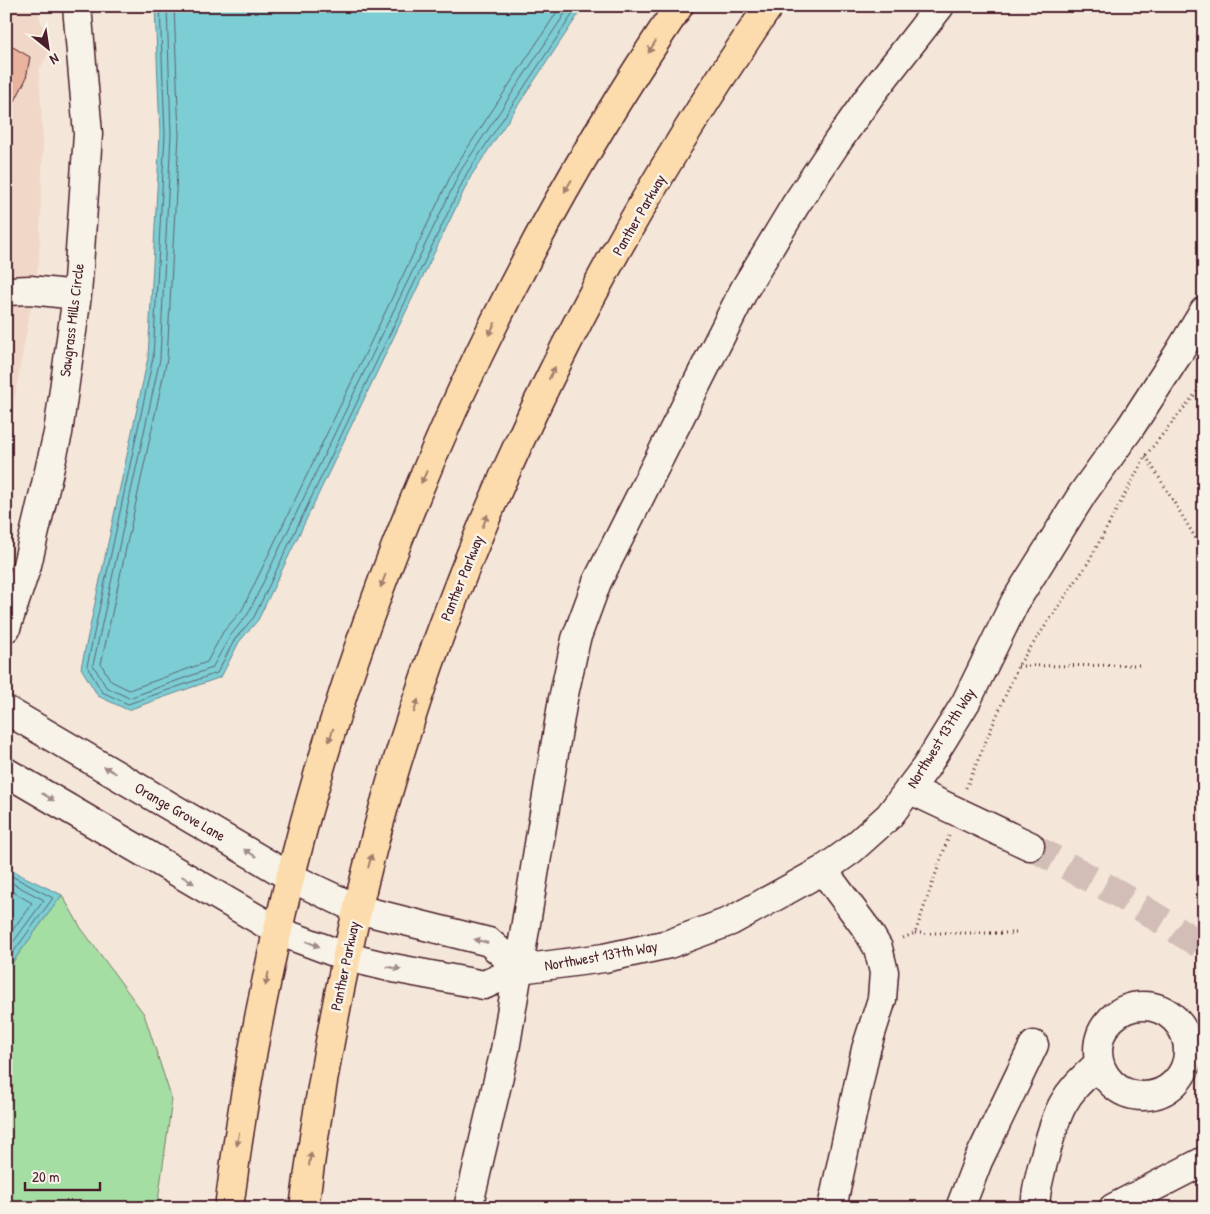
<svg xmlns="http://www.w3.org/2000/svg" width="1210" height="1214" viewBox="0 0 1210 1214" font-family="'Patrick Hand',sans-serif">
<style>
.built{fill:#f1d7c7}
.green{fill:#a4dea3;stroke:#777e67}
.water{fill:#7ccdd4;stroke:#688790}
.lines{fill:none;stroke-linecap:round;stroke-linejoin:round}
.shore{stroke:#5e656f;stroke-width:1}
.building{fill:#e9b39d;stroke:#4a1f2b}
.minor-tunnel{stroke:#d2beb6;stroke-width:28;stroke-dasharray:28 14;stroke-linecap:butt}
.minor-casing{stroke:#4a1f2b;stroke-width:31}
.major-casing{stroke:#4a1f2b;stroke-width:31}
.path{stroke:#4a1f2b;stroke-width:3;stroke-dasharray:1 4;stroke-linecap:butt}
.minor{stroke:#f7f3e8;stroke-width:28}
.major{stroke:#fcdcac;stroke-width:28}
.oneway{fill:#a37e6c}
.oneway2{fill:#a0898a}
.labels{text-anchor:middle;stroke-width:5;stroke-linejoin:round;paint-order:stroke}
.street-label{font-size:15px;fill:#4a1f2b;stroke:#f7f3e8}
</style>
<rect width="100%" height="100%" fill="#f4e6d9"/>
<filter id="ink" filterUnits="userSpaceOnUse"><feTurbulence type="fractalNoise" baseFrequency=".02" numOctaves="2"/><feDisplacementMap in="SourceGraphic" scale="10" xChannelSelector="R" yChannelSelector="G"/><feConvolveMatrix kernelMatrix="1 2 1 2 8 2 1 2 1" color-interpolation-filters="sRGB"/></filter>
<g filter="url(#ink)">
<path class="built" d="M6 6H36L50 50 39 70 43 145 39 261 6 445Z"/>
<path class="green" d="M62 895 81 928 144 1014 172 1100 157 1208H6V971Z"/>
<path class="water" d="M155 6H584L471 176 258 620 239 642 221 677 128 710 98 696 81 668 148 358 160 134Z
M6 868 62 895 6 971Z"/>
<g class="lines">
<path class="shore" d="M160 6 165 134 153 358 87 666 102 692 128 704 217 673 235 639 254 617 467 173 578 6
M167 6 171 134 160 359 93 665 106 687 129 698 212 668 230 636 248 614 461 170 570 6
M174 6 179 135 167 359 101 664 111 681 129 690 207 662 223 632 242 610 455 167 561 6
M6 873 53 898 6 962
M6 880 44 900 6 952
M6 888 32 903 6 939"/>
</g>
<path class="building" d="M6 43 30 57 26 79 6 119Z"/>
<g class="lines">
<path class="minor-tunnel" d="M1030 846 1119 894 1204 947"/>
<g class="minor-casing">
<path id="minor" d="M6 291 30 290 77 295
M6 628 27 565 58 433 77 295 88 134 77 6
M6 710 292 878 357 909 489 942 520 969
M6 772 278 931 347 957 393 968 484 985 520 969 604 958 669 944 731 921 823 870 851 850 889 816 926 767 966 702 1015 602 1083 493 1130 428 1180 351 1204 311
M909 789 1030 846
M823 870 866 928 878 948 884 972 882 999 866 1049 832 1208
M1098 1051a45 45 0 1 1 90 0a45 45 0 1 1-90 0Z
M468 1208 505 1050 563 699 576 639 597 582 744 290 796 204 836 144 869 97 940 6
M960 1208 978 1161 1034 1045
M1036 1208C1033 1190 1054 1120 1063 1104 1072 1087 1086 1076 1099 1063
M1113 1208 1204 1161"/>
</g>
<g class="major-casing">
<path id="major" d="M229 1208C281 780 437 363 679 6
M304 1208C323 1063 350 919 392 779 474 504 605 242 769 6"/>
</g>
<path class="path" d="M1146 456 1204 552
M1018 666 1143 665
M966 788 1018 666 1088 563 1146 455 1204 383
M915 933H1020
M903 938 915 933 949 836"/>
<use href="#minor" class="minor"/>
<use href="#major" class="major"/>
</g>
<defs><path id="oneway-solid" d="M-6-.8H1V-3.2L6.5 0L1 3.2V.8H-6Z" transform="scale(1.25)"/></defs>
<g class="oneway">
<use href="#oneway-solid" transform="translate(652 47) rotate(122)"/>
<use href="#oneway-solid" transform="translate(568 186) rotate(120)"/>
<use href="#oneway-solid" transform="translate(492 329) rotate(117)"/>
<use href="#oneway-solid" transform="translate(552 373) rotate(-63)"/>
<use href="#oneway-solid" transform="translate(424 477) rotate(115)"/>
<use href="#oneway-solid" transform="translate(485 521) rotate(-68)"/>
<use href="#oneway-solid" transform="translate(383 581) rotate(111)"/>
<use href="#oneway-solid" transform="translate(416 706) rotate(-72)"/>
<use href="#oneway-solid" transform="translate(331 735) rotate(108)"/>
<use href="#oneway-solid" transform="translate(370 861) rotate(-75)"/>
<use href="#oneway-solid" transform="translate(267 979) rotate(103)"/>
<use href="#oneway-solid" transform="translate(238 1139) rotate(99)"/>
<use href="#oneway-solid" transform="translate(310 1159) rotate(-82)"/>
</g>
<g class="oneway2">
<use href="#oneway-solid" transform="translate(110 770) rotate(-150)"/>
<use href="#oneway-solid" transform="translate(48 797) rotate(31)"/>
<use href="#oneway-solid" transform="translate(250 853) rotate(-149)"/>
<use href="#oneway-solid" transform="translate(188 880) rotate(31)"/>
<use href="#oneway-solid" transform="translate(481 941) rotate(-165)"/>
<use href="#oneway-solid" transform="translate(313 944) rotate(21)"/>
<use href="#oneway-solid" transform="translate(394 968) rotate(12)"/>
</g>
</g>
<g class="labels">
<g class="street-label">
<text transform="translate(639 215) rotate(-60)" y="5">Panther Parkway</text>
<text transform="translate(72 320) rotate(-83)" y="5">Sawgrass Mills Circle</text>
<text transform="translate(462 578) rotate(-68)" y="5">Panther Parkway</text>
<text transform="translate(941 738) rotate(-58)" y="5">Northwest 137th Way</text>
<text transform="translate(180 812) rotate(30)" y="5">Orange Grove Lane</text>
<text transform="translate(601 956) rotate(-10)" y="5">Northwest 137th Way</text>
<text transform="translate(345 966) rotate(-78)" y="5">Panther Parkway</text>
</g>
</g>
<rect width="1210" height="1214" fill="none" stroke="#f7f3e8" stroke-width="25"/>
<rect x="12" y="12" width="1185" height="1189" fill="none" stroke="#4a1f2b" stroke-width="2" filter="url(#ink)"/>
<g transform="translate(48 48) rotate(150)" stroke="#f7f3e8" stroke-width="4" paint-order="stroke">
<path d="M0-4L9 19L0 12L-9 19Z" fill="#4a1f2b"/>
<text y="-8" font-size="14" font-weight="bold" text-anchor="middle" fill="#4a1f2b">N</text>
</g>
<path d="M25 1182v8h75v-8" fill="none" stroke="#4a1f2b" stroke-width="2.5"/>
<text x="32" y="1182" font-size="15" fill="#4a1f2b" stroke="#f7f3e8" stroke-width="4" paint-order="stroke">20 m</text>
</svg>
